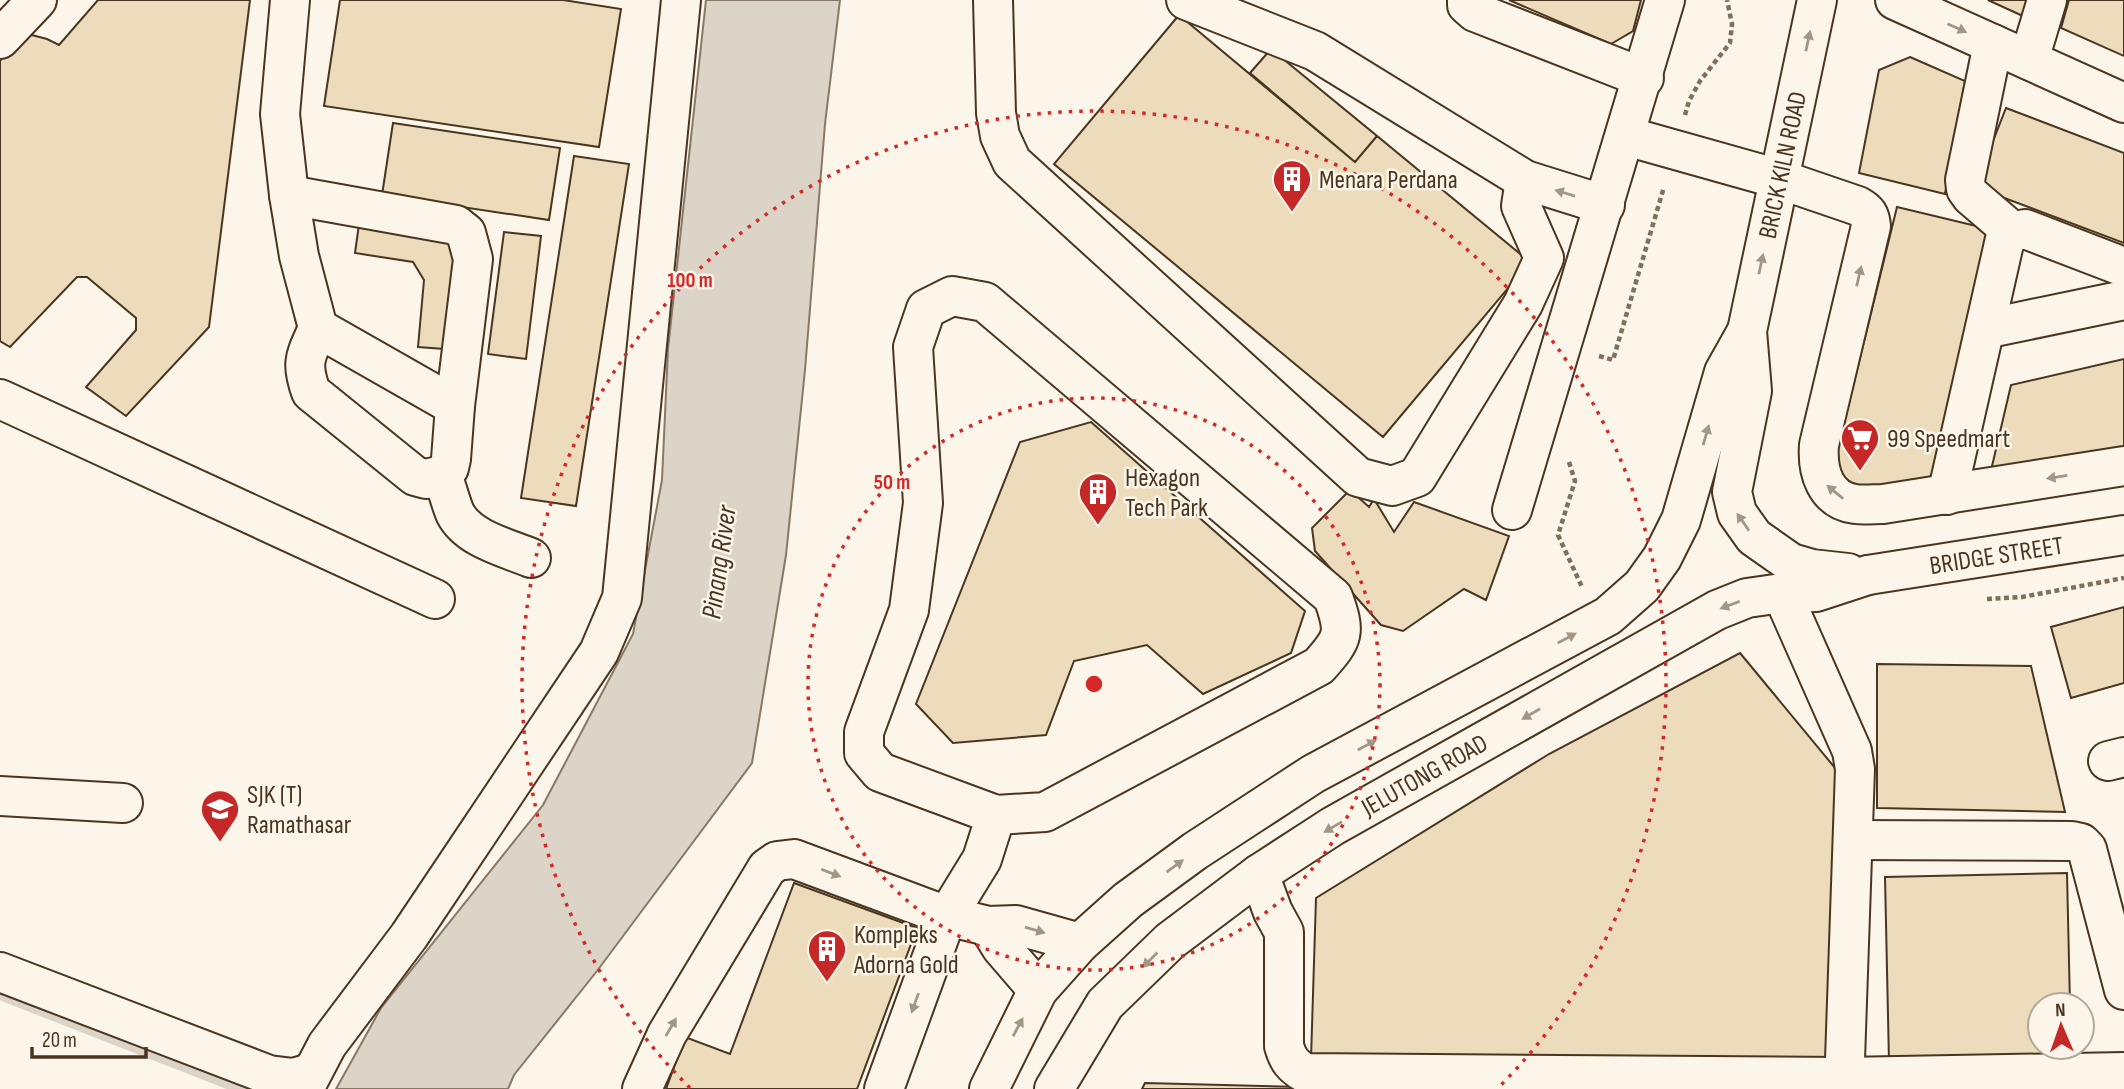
<svg xmlns="http://www.w3.org/2000/svg" width="2124" height="1089" viewBox="0 0 2124 1089" font-family="'Sofia Sans Condensed',sans-serif">
<style>
.water{fill:#dcd4c6;stroke:#887966;stroke-width:2}
.lines{fill:none;stroke-linecap:round;stroke-linejoin:round}
.stream{stroke:#dcd4c6;stroke-width:12}
.building{fill:#ecdcbc;stroke:#4a3520;stroke-width:2}
.minor-casing{stroke:#4a3520;stroke-width:42}
.major-casing{stroke:#4a3520;stroke-width:42}
.path{stroke:#7f6f5c;stroke-width:4.5;stroke-dasharray:5 3.5;stroke-linecap:butt}
.minor{stroke:#fbf6e9;stroke-width:38}
.major{stroke:#fbf6e9;stroke-width:38}
.oneway{fill:#a29684}
.ring{fill:none;stroke:#d62828;stroke-width:3.5;stroke-dasharray:3.5 7}
.labels{text-anchor:middle;stroke-width:5;stroke-linejoin:round;paint-order:stroke}
.street-label{font-size:26px;fill:#4a3520;stroke:#fbf6e9}
.poi-label{font-size:26px;fill:#4a3520;stroke:#fbf6e9;text-anchor:start}
.water-label{font-size:28px;font-style:italic;fill:#4a3520;stroke:#fbf6e9}
.centre{fill:#d62828;stroke:#fbf6e9;stroke-width:3.5}
.ring-label{font-size:21px;text-anchor:middle;font-weight:bold;fill:#d62828;stroke:#fbf6e9;stroke-width:5;stroke-linejoin:round;paint-order:stroke}
</style>
<rect width="100%" height="100%" fill="#fbf6e9"/>
<path class="water" d="M706 0H840L825 124 805 370 786 555 752 763 597 971 514 1075 508 1089H336L381 1008 543 805 633 634 662 480 668 349Z"/>
<g class="lines">
<path class="stream" d="M0 994 243 1089"/>
</g>
<path class="building" d="M98 0H250L209 327 126 416 86 387 136 330V318L87 277H77L10 347 0 341V61L16 39 32 35 47 39 59 45Z
M340 0H563L621 9 599 147 324 106Z
M1509 0H1641L1633 31 1611 44Z
M1988 0H2030L2025 17Z
M2069 0H2124V56L2061 28Z
M1179 15 1355 162 1377 136 1530 262 1383 437 1054 164Z
M1271 49 1377 136 1355 162 1250 73Z
M1910 57 1965 81 1945 194 1859 173 1879 70Z
M2006 108 2124 153V243L1975 187Z
M393 123 560 148 549 220 382 195Z
M574 156 629 164 576 506 521 498Z
M1897 207 1993 230 1933 476 1856 492 1833 468Z
M360 217 445 230 466 270 458 350 418 347 424 280 413 262 355 253Z
M504 232 541 236 526 359 488 354Z
M2124 359V447L1989 479 2011 385Z
M1091 422 1305 611 1291 653 1203 694 1147 645 1074 661 1046 735 953 743 916 704 1020 442Z
M1350 490 1369 507 1374 499 1394 532 1414 502 1509 536 1486 600 1464 589 1403 631 1381 625 1315 551 1312 528Z
M2124 607V683L2071 698 2051 627Z
M1740 653 1840 774 1831 1070 1311 1059 1316 898 1549 754Z
M1877 664 2031 666 2065 812 1877 808Z
M2067 873 2070 1005H2040V1047H2071V1059L1889 1062 1885 877Z
M794 883 917 928 857 1089H666L685 1037 730 1054Z
M1145 1083 1383 1089H1142Z"/>
<g class="lines">
<g class="minor-casing">
<g id="minor">
<path d="M290 0 280 114 289 195 299 256 318 328 455 406"/>
<path d="M993 0 996 113 1000 136 1012 162 1358 477 1392 486 1417 477 1523 304 1544 258 1521 206 1525 180"/>
<path d="M1186 0 1315 51 1525 180 1605 205"/>
<path d="M1467 0V5L1475 12 1644 78"/>
<path d="M1895 0 2124 103"/>
<path d="M0 39 37 0"/>
<path d="M1993 44 1965 180 1966 189 1971 196 2013 232"/>
<path d="M2029 60 2047 0"/>
<path d="M1626 136 1779 179 1858 206C1867 211 1870 215 1871 226L1819 445C1817 471 1825 500 1855 504 1864 505 1874 504 1883 504L2124 466"/>
<path d="M289 195 456 225 466 233 473 259 455 406 451 459 449 468 442 475 426 479 415 476 311 392C300 361 306 356 318 328"/>
<path d="M952 296 985 302 1333 597C1346 633 1344 638 1319 666L1045 812 996 815 880 772 864 753V732L909 610 923 503 913 347 926 309Z"/>
<path d="M1985 329 2124 300"/>
<path d="M0 399 435 599"/>
<path d="M442 475C447 487 450 501 455 513 468 539 507 548 531 558"/>
<path d="M1947 495 2005 239 2013 232 2025 229 2124 267"/>
<path d="M1512 510 1665 0"/>
<path id="s1" d="M1868 575 2124 535"/>
<path d="M1782 593 1852 751 1855 769 1844 1089"/>
<path d="M2108 761 2124 757"/>
<path d="M0 796 123 803"/>
<path d="M1853 840 2072 841 2081 843 2087 849 2124 990"/>
<path d="M1259 874 1273 912 1284 932V1046C1288 1060 1293 1066 1305 1073L1843 1077 2124 1072"/>
<path d="M988 926 1001 947 1038 990"/>
<path d="M0 972 269 1075 293 1078 311 1073"/>
<path d="M304 1089 327 1045 409 936 599 652 622 598 681 0"/>
<path d="M642 1089 667 1034 767 868 777 861 794 859 947 916 988 926 1016 925 1080 943"/>
<path d="M884 1089 947 916 982 859 996 815"/>
</g>
</g>
<g class="major-casing">
<g id="major">
<path d="M1817 0 1747 331 1752 391 1732 492 1737 513 1754 537 1791 563 1812 569 1848 573"/>
<path d="M989 1089 1038 990 1080 943 1128 900 1195 851 1313 774 1608 616 1642 586 1662 558 1681 520 1724 372 1747 331"/>
<path id="s2" d="M1054 1089 1105 1004 1170 941 1259 874 1333 826 1717 610 1747 598 1782 593 1816 592 1868 575"/>
</g>
</g>
<path class="path" d="M1685 115 1689 101 1700 81 1730 43 1732 24 1727 0
M1599 356 1613 360 1664 187
M1569 462 1575 481 1558 535 1582 587
M1987 599 2022 597 2124 578"/>
<use href="#minor" class="minor"/>
<use href="#major" class="major"/>
</g>
<defs><path id="oneway-solid" d="M-6-.8H1V-3.2L6.5 0L1 3.2V.8H-6Z" transform="scale(1.75)"/></defs>
<g class="oneway">
<use href="#oneway-solid" transform="translate(1957 28) rotate(24)"/>
<use href="#oneway-solid" transform="translate(1808 41) rotate(-78)"/>
<use href="#oneway-solid" transform="translate(1565 193) rotate(-163)"/>
<use href="#oneway-solid" transform="translate(1761 264) rotate(-78)"/>
<use href="#oneway-solid" transform="translate(1859 276) rotate(-77)"/>
<use href="#oneway-solid" transform="translate(1706 435) rotate(-74)"/>
<use href="#oneway-solid" transform="translate(2057 477) rotate(171)"/>
<use href="#oneway-solid" transform="translate(1835 492) rotate(-141)"/>
<use href="#oneway-solid" transform="translate(1743 522) rotate(-125)"/>
<use href="#oneway-solid" transform="translate(1730 605) rotate(159)"/>
<use href="#oneway-solid" transform="translate(1567 638) rotate(-28)"/>
<use href="#oneway-solid" transform="translate(1531 714) rotate(150)"/>
<use href="#oneway-solid" transform="translate(1367 745) rotate(-28)"/>
<use href="#oneway-solid" transform="translate(1333 827) rotate(149)"/>
<use href="#oneway-solid" transform="translate(1175 866) rotate(-36)"/>
<use href="#oneway-solid" transform="translate(831 873) rotate(21)"/>
<use href="#oneway-solid" transform="translate(1035 930) rotate(16)"/>
<use href="#oneway-solid" transform="translate(1150 960) rotate(135)"/>
<use href="#oneway-solid" transform="translate(915 1003) rotate(110)"/>
<use href="#oneway-solid" transform="translate(671 1027) rotate(-60)"/>
<use href="#oneway-solid" transform="translate(1018 1027) rotate(-62)"/>
</g>
<g class="ring">
<circle cx="1094" cy="684" r="286"/>
<path d="M690 1088A572 572 0 1 1 1498 1088"/>
</g>
<defs>
<g id="building-pin" transform="scale(2.0125)"><path d="M0 17L-7.5 6A9.5 9.5 0 1 1 7.5 6Z" fill="#c62828" stroke="#fbf6e9"/><path d="M-4-6H4V6H1V3H-1V6H-4ZM-2.5-4.3h1.7v1.8h-1.7ZM.8-4.3h1.7v1.8H.8ZM-2.5-1h1.7V.8h-1.7ZM.8-1h1.7V.8H.8Z" fill="#fff"/></g>
<g id="supermarket-pin" transform="scale(2.0125)"><path d="M0 17L-7.5 6A9.5 9.5 0 1 1 7.5 6Z" fill="#c62828" stroke="#fbf6e9"/><path d="M-6-5.5h2.5l.6 2H6L4.5 2H-2.5L-4.4-4H-6ZM-1.5 3.2a1.3 1.3 0 1 0 .1 0ZM3 3.2a1.3 1.3 0 1 0 .1 0Z" fill="#fff"/></g>
<g id="school-pin" transform="scale(2.0125)"><path d="M0 17L-7.5 6A9.5 9.5 0 1 1 7.5 6Z" fill="#c62828" stroke="#fbf6e9"/><path d="M0-5L7-2L0 1L-7-2ZM-4 1L0 2.5L4 1V4Q0 6-4 4Z" fill="#fff"/></g>
</defs>
<g fill-rule="evenodd">
<use href="#building-pin" x="1292" y="179"/>
<use href="#supermarket-pin" x="1860" y="438"/>
<use href="#building-pin" x="1098" y="492"/>
<use href="#school-pin" x="220" y="809"/>
<use href="#building-pin" x="827" y="949"/>
</g>
<g class="labels">
<g class="street-label">
<text transform="translate(1782 165) rotate(-78)" y="9">BRICK KILN ROAD</text>
<text dy="9" stroke="none"><textPath href="#s1" startOffset="130">BRIDGE STREET</textPath></text>
<text dy="9" stroke="none"><textPath href="#s2" startOffset="494">JELUTONG ROAD</textPath></text>
</g>
<g class="poi-label">
<text x="1319" y="188">Menara Perdana</text>
<text x="1887" y="447">99 Speedmart</text>
<text x="1125" y="486">Hexagon<tspan x="1125" dy="30">Tech Park</tspan></text>
<text x="247" y="803">SJK (T)<tspan x="247" dy="30">Ramathasar</tspan></text>
<text x="854" y="943">Kompleks<tspan x="854" dy="30">Adorna Gold</tspan></text>
</g>
<g class="water-label">
<text transform="translate(718 562) rotate(-82)" y="10">Pinang River</text>
</g>
</g>
<circle cx="1094" cy="684" r="10" class="centre"/>
<g class="ring-label">
<text x="690" y="287">100 m</text>
<text x="892" y="489">50 m</text>
</g>
<g transform="translate(2061 1026) rotate(358)"><circle r="33" fill="#fbf6e9" stroke="#b4a999" stroke-width="2"/>
<path d="M0-5L12 26L0 18L-12 26Z" fill="#c62828"/>
<text y="-10" font-size="19" font-weight="bold" text-anchor="middle" fill="#4a3520">N</text>
</g>
<path d="M32 1047v10h114v-10" fill="none" stroke="#4a3520" stroke-width="3.5"/>
<text x="42" y="1047" font-size="21" fill="#4a3520" stroke="#fbf6e9" stroke-width="5" paint-order="stroke">20 m</text>
</svg>
